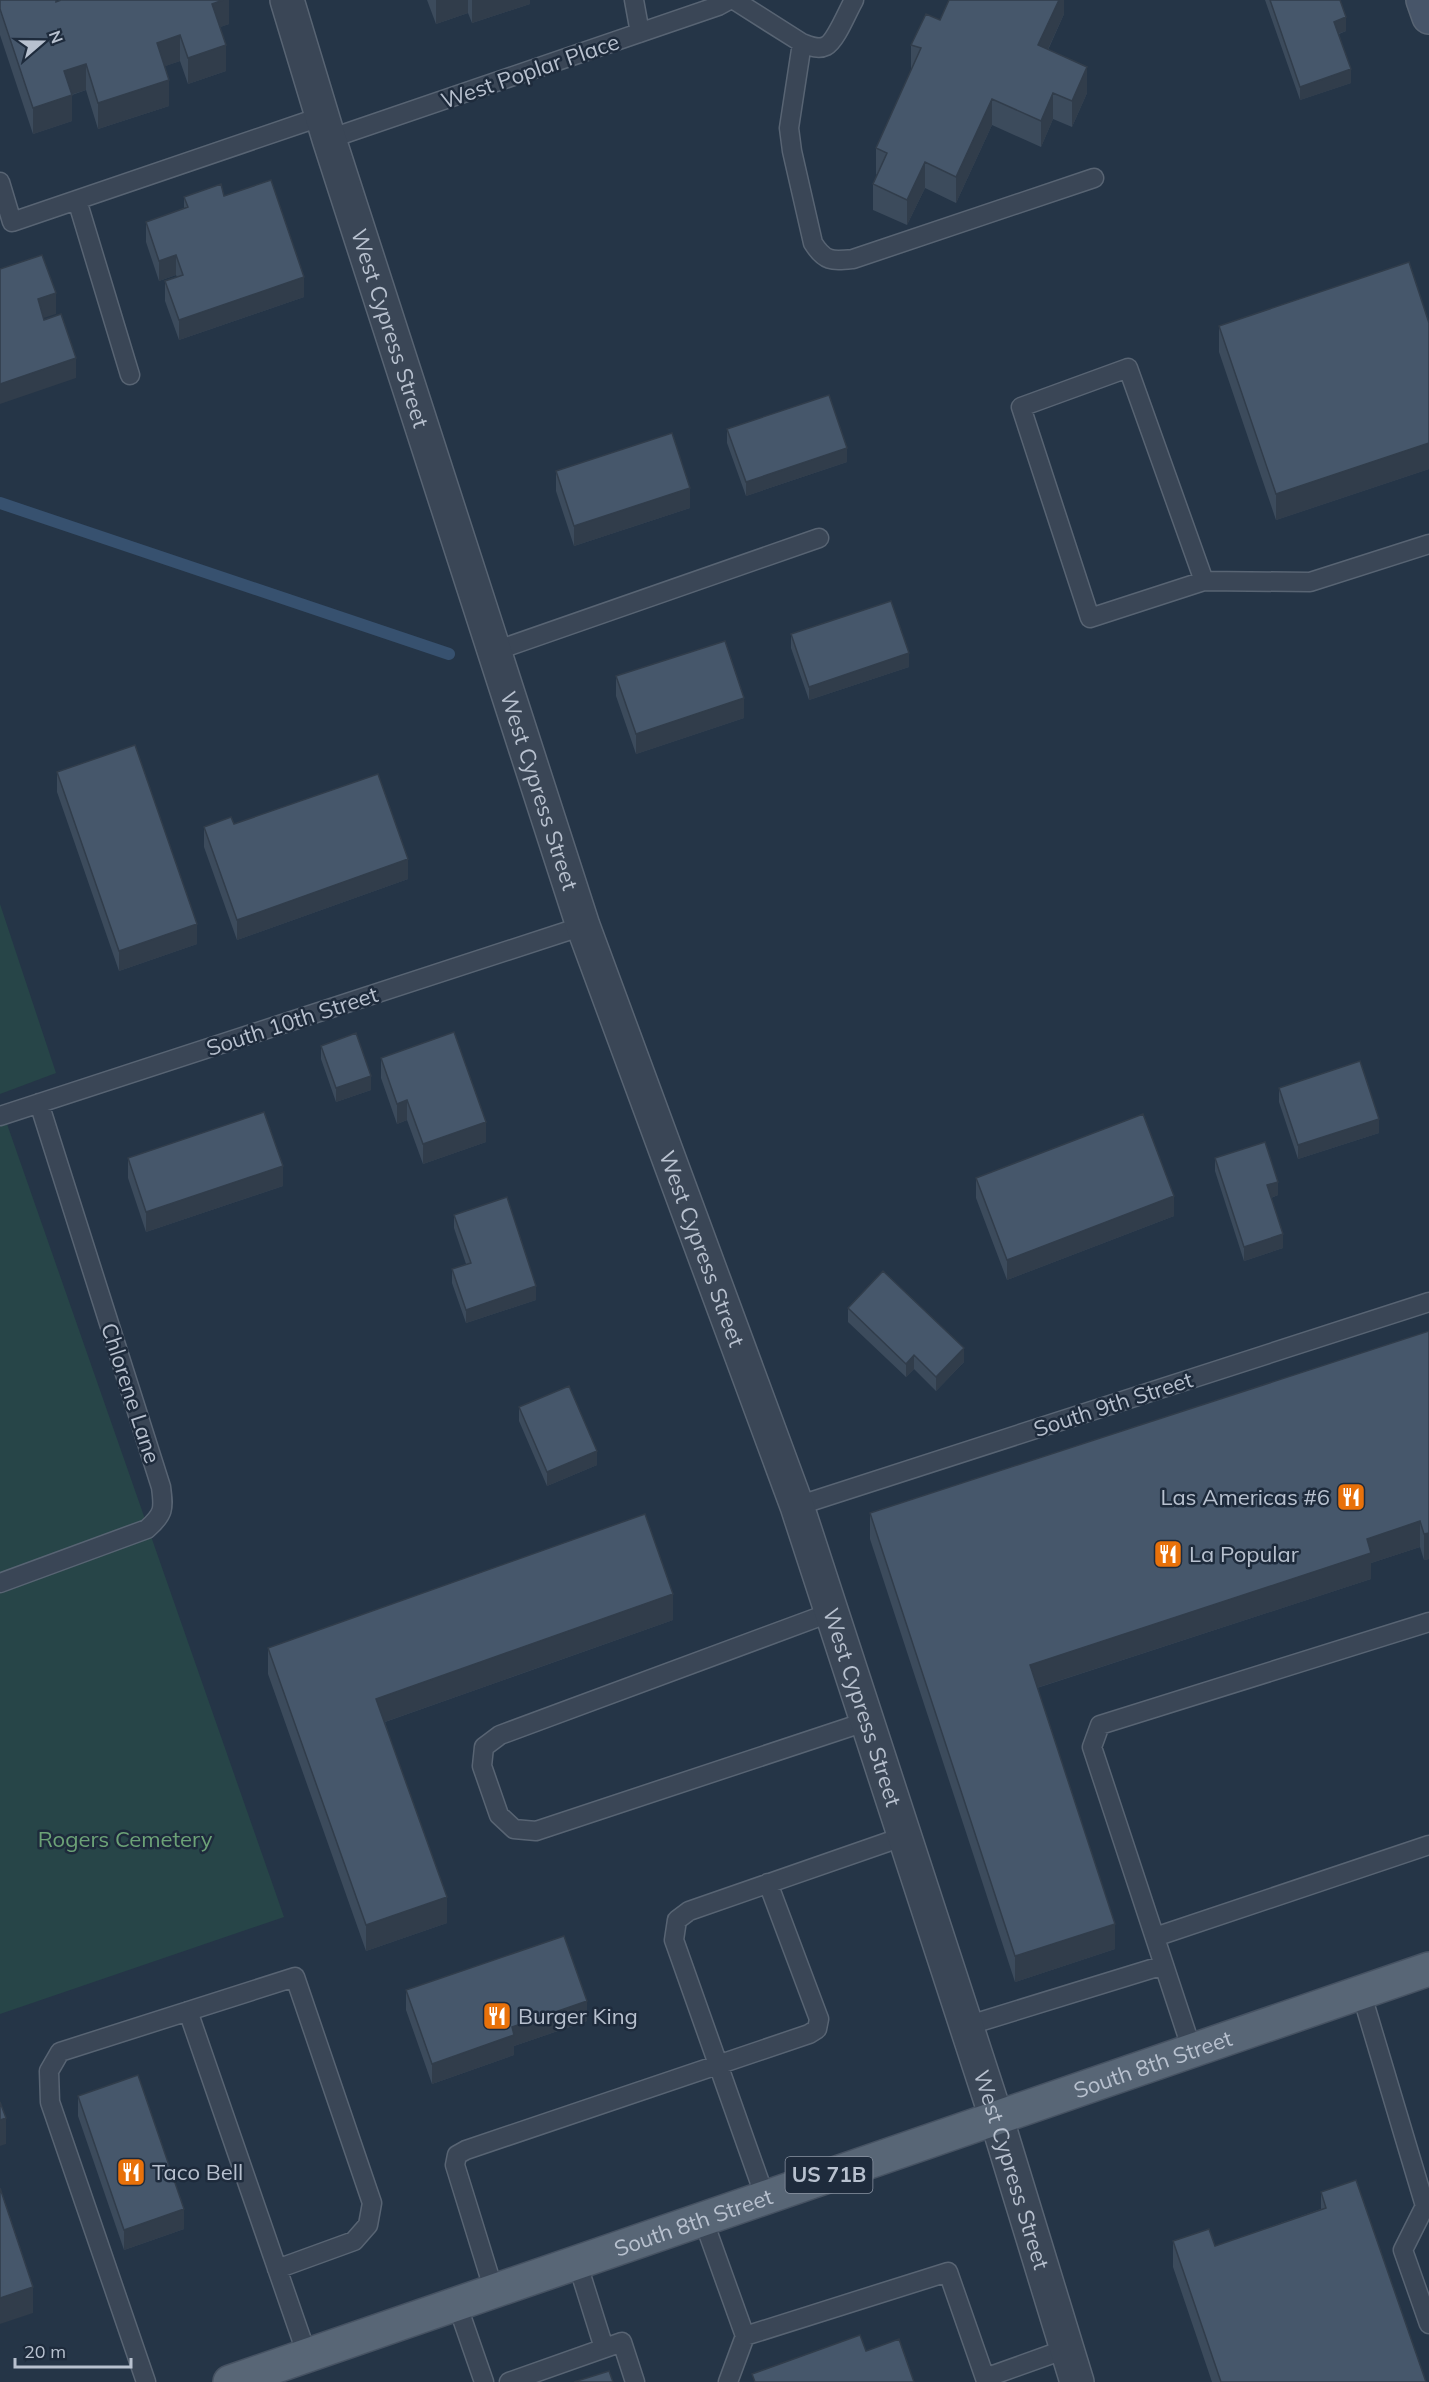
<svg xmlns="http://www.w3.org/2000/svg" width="1429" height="2382" viewBox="0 0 1429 2382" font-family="Mulish,sans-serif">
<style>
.green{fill:#274548}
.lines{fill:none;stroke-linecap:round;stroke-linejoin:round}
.stream{stroke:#37516f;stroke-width:12}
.lane-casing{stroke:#586473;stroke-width:21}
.street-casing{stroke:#586473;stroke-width:36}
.secondary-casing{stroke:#586473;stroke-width:36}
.primary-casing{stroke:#465262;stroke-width:36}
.lane{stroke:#3a4656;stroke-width:18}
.street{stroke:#3a4656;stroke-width:33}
.secondary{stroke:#475569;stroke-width:33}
.primary{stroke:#586676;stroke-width:33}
.wall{fill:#3c4b5c}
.shaded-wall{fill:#313d4b}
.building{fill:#46576b;stroke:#313d4b;stroke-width:1.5}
.labels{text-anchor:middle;stroke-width:5;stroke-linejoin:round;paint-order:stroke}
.shield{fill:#1e2b3c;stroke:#8a94a3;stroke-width:1.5}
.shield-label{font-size:21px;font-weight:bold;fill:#b8c1cf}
.street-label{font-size:22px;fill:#b8c1cf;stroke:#1e2b3c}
.poi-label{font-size:22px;fill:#b8c1cf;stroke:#1e2b3c;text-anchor:start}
.park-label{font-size:22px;fill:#6ca277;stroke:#1e2b3c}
</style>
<rect width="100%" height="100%" fill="#253547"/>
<path class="green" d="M0 904 56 1073 0 1094Z
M0 1104 284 1917 0 2014Z"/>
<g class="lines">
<path class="stream" d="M0 503 449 654"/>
<g class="lane-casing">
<path id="lane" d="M634 0 640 33
M734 0 802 43C810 46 818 50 826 46 836 41 848 10 854 0
M802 43 789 128 792 151 813 243C825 262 832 261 853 259L1094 178
M329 139 718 6 729 0
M0 182 12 222 323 116
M77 200 130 375
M1204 581 1128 368 1021 407 1090 618 1204 581 1310 582 1429 544
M495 651 819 538
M0 1116 583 926
M797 1506 1429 1302
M0 1583 147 1529C164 1514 164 1509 161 1487L39 1103
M832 1612 500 1735 484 1747 482 1766 499 1815 514 1829 536 1831 868 1721
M1155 1937 1429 1845
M1361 1992 1425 2206 1403 2250 1429 2324
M188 2011 307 2355
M966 2026 1164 1965
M1192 2050 1092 1747 1100 1725 1429 1622
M765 2197 674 1940 677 1920 689 1911 905 1836
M703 2219 745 2336 948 2272 985 2378 1066 2349
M577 2262 604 2348
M494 2291 455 2165 457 2155 466 2150 809 2034 817 2029 819 2019 768 1883
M457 2304 484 2382
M146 2382 50 2102 49 2071 60 2052 295 1977 372 2203 368 2225 354 2241 277 2269
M509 2382 622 2342 635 2382
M728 2382 745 2336"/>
</g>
<g class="street-casing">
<g id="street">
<path id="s1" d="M287 0 329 139 583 926 797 1506 996 2117 1077 2382"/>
</g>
</g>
<g class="secondary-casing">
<path id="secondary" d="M1423 0 1429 17"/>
</g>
<g class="primary-casing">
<g id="primary">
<path id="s2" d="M230 2382 1429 1969"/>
</g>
</g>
<use href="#lane" class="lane"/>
<use href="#street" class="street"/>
<use href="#secondary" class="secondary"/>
<use href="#primary" class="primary"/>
</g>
<path class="wall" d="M0 0 56 2 229 0V24L220 27 226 71 188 84 180 61 165 66 169 106 98 129 86 90 72 95V121L33 134 0 35Z
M427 0H530V4L472 23 468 13 436 24Z
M1064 0V14L1048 50 1087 93 1072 127 1053 119 1041 147 992 125 956 203 925 188 907 225 873 210V184L877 175 876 174V148L911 70V45L940 20Z
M1265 0H1340L1346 31 1339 34 1351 83 1300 100Z
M224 196 304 297 179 340 165 301V281L177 277 176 275 159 281 146 242V222L184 208V197Z
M1429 323V469L1276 520 1219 352V326Z
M727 429 847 462 746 496 727 443Z
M556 471 690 508 574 546 556 491Z
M791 634 909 667 809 700 791 648Z
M616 676 744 718 636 754 616 696Z
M57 772 197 944 119 971 57 792Z
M234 824 408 879 237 940 204 847V827Z
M321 1046 371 1090 336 1102 321 1059Z
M381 1058 486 1142 423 1164 407 1120 397 1124 381 1078Z
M1279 1088 1379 1133 1298 1159 1279 1102Z
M128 1158 283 1186 146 1232 128 1178Z
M1215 1158 1278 1195 1271 1198 1283 1248 1244 1261 1215 1171Z
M976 1178 1174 1216 1007 1280 976 1198Z
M454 1215 536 1300 466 1323 452 1283V1269L466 1264 454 1228Z
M848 1308 964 1362 936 1391 914 1369 906 1377 848 1322Z
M1429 1331V1559L1424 1560 1420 1547 1371 1563V1579L1037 1688 1115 1949 1015 1982 870 1539V1513Z
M519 1407 597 1465 547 1486 519 1421Z
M673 1620 385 1722 447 1923 366 1951 268 1674V1648Z
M406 1990 587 2021 514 2046V2055L432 2084 406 2010Z
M78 2096 184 2229 124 2250 78 2116Z
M1321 2192 1426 2382H1212L1173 2267V2241L1215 2246 1321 2209Z"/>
<path class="shaded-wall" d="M223 0H229V24L212 30V4Z
M436 0H468V13L436 24Z
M472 0H530V4L472 23Z
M1059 0H1064V14L1038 71V45Z
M1346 17V31L1334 35V22Z
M180 35V61L157 69V43Z
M226 45V71L188 84V58Z
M86 64V90L64 97V71Z
M1087 67V93L1072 127V101Z
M1351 69V83L1300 100V87Z
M169 80V106L98 129V103Z
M1053 93V119L1041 147V121Z
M72 95V121L33 134V108Z
M992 99V125L956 203V177Z
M925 162V188L907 225V200Z
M176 255V275L159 281V261Z
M304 277V297L179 340V320Z
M56 293V314L38 320V299Z
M76 358V378L0 404V384Z
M1429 443V469L1276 520V494Z
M847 448V462L746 496V482Z
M690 488V508L574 546V526Z
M909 653V667L809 700V687Z
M744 698V718L636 754V734Z
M408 859V879L237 940V920Z
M197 924V944L119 971V951Z
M371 1076V1090L336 1102V1088Z
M407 1100V1120L397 1124V1104Z
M1379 1119V1133L1298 1159V1145Z
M486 1122V1142L423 1164V1144Z
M283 1166V1186L146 1232V1212Z
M1278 1182V1195L1267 1199V1185Z
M1174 1196V1216L1007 1280V1260Z
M1283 1234V1248L1244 1261V1247Z
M536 1286V1300L466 1323V1310Z
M964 1348V1362L936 1391V1377Z
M914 1355V1369L906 1377V1364Z
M597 1451V1465L547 1486V1472Z
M1420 1521V1547L1371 1563V1579L1030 1690V1665L1367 1539Z
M1429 1533V1559L1424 1560V1534Z
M673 1594V1620L376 1725V1699Z
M447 1897V1923L366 1951V1925Z
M1115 1924V1949L1015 1982V1956Z
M587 2001V2021L514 2046V2055L432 2084V2064L512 2027Z
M6 2118V2144L0 2146V2120Z
M184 2209V2229L124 2250V2230Z
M33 2287V2313L0 2324V2298Z"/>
<path class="building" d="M0 0H56V2L61 0H223L212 4 226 45 188 58 180 35 157 43 169 80 98 103 86 64 64 71 72 95 33 108 0 9Z
M949 0H1059L1038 45 1087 67 1072 101 1053 93 1041 121 992 99 956 177 925 162 907 200 873 184 887 153 876 148 921 48 911 45 926 14 940 20Z
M1270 0H1340L1346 17 1334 22 1351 69 1300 87Z
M271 180 304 277 179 320 165 281 183 275 176 255 159 261 146 222 188 207 184 197 221 184 224 196Z
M42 255 56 293 38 299 44 320 61 314 76 358 0 384V269Z
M1409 262 1429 323V443L1276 494 1219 326Z
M829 395 847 448 746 482 727 429Z
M672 433 690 488 574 526 556 471Z
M891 601 909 653 809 687 791 634Z
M725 641 744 698 636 734 616 676Z
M135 745 197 924 119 951 57 772Z
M378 774 408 859 237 920 204 827 231 817 234 824Z
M454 1032 486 1122 423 1144 407 1100 397 1104 381 1058Z
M356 1033 371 1076 336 1088 321 1046Z
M1360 1061 1379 1119 1298 1145 1279 1088Z
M264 1112 283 1166 146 1212 128 1158Z
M1143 1114 1174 1196 1007 1260 976 1178Z
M1265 1142 1278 1182 1267 1185 1283 1234 1244 1247 1215 1158Z
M507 1197 536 1286 466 1310 452 1269 471 1263 454 1215Z
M883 1271 964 1348 936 1377 914 1355 906 1364 848 1308Z
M1429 1331V1533L1424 1534 1420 1521 1367 1539 1371 1553 1030 1665 1115 1924 1015 1956 870 1513Z
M569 1386 597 1451 547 1472 519 1407Z
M645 1514 673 1594 376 1699 447 1897 366 1925 268 1648Z
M564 1936 587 2001 512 2027 514 2035 432 2064 406 1990Z
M138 2075 184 2209 124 2230 78 2096Z
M0 2102 6 2118 0 2120Z
M1356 2180 1426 2382H1221L1173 2241 1209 2229 1215 2246 1326 2208 1321 2192Z
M0 2188 33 2287 0 2298Z
M860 2335 866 2351 899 2339 914 2382H755L752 2374Z
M609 2371 613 2382H574Z"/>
<defs>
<g id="restaurant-square" transform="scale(1.5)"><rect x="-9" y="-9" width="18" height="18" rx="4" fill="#e8710a" stroke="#1e2b3c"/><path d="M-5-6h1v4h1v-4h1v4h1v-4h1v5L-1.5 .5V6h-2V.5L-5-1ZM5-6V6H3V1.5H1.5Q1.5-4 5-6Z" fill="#fff"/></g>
</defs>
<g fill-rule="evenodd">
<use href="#restaurant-square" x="1351" y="1497"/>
<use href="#restaurant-square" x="1168" y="1554"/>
<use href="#restaurant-square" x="497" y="2016"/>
<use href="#restaurant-square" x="131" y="2172"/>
</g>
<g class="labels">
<rect class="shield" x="785.5" y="2157" width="87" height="36" rx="4.5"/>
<g class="shield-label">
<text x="829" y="2182">US 71B</text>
</g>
<g class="street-label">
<text transform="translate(530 71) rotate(-19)" y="8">West Poplar Place</text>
<text dy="8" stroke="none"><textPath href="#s1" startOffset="344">West Cypress Street</textPath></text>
<text dy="8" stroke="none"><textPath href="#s1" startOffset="830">West Cypress Street</textPath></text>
<text transform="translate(292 1021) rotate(-18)" y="8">South 10th Street</text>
<text dy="8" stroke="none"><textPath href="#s1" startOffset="1316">West Cypress Street</textPath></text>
<text transform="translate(131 1393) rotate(72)" y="8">Chlorene Lane</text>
<text transform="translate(1113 1404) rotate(-18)" y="8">South 9th Street</text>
<text dy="8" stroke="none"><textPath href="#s1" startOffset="1802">West Cypress Street</textPath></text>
<text dy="8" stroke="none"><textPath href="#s2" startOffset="976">South 8th Street</textPath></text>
<text dy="8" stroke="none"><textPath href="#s1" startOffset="2288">West Cypress Street</textPath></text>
<text dy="8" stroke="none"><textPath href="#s2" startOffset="490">South 8th Street</textPath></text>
</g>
<g class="poi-label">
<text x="1330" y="1505" text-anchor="end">Las Americas #6</text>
<text x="1189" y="1562">La Popular</text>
<text x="518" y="2024">Burger King</text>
<text x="152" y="2180">Taco Bell</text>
</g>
<g class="park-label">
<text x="125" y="1847">Rogers Cemetery</text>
</g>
</g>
<g transform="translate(42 42) rotate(70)" stroke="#1e2b3c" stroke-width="4.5" paint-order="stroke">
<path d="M0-4.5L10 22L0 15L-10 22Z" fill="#b8c1cf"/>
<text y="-9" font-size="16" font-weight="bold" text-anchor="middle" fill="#b8c1cf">N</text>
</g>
<path d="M15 2358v9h116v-9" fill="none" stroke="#b8c1cf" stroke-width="3"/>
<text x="24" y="2358" font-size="18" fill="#b8c1cf" stroke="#1e2b3c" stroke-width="4.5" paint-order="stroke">20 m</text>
</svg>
